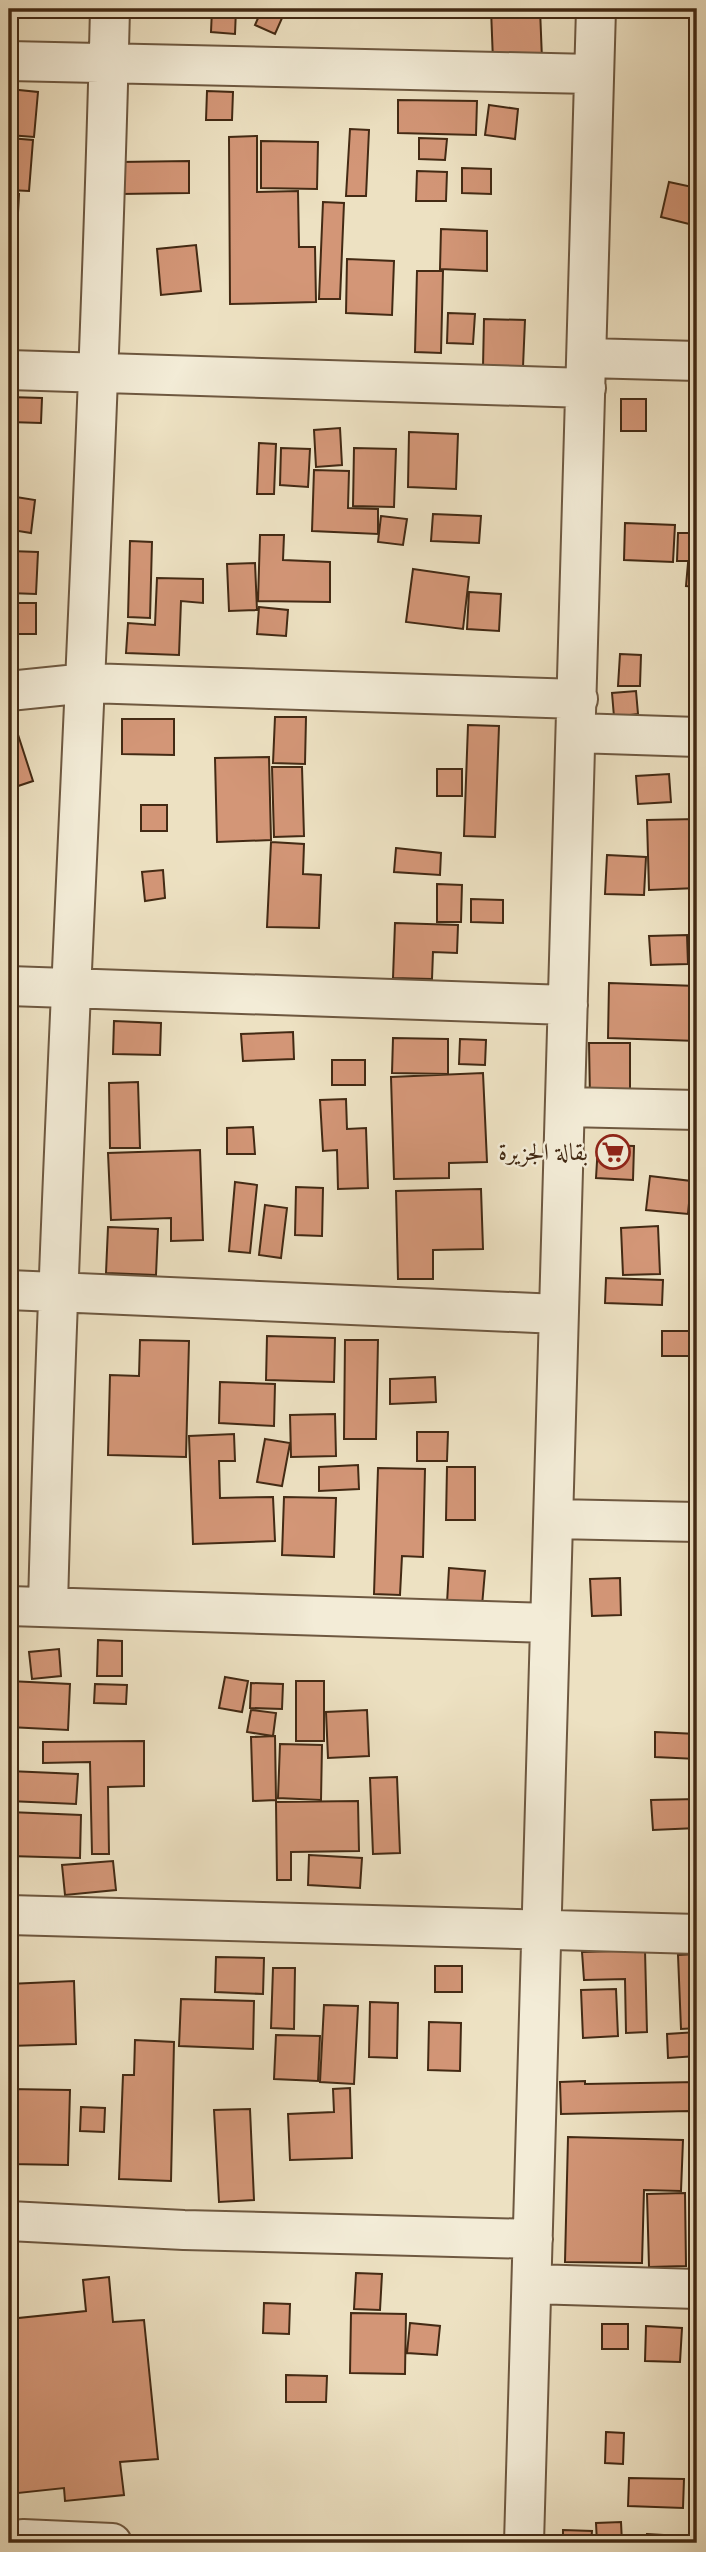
<svg xmlns="http://www.w3.org/2000/svg" width="706" height="2552" viewBox="0 0 706 2552" font-family="'Old Standard TT',Amiri,serif">
<style>
.building{fill:#d39677;stroke:#432a14;stroke-width:2}
.lines{fill:none;stroke-linecap:round;stroke-linejoin:round}
.minor-casing{stroke:#6e5840;stroke-width:42}
.minor{stroke:#f3ecd7;stroke-width:38}
.labels{text-anchor:middle;stroke-width:5;stroke-linejoin:round;paint-order:stroke}
.poi-label{font-size:24px;fill:#432a14;stroke:#f3ecd7;text-anchor:end}
</style>
<rect width="100%" height="100%" fill="#ede1c2"/>
<filter id="stains"><feTurbulence type="fractalNoise" baseFrequency=".00286" numOctaves="4"/><feColorMatrix values="0 0 0 0 .2 0 0 0 0 .09 0 0 0 0 .02 0 0 0 .5 -.17"/></filter>
<radialGradient id="worn" r=".72"><stop offset=".6" stop-color="#630" stop-opacity="0"/><stop offset="1" stop-color="#630" stop-opacity=".3"/></radialGradient>
<path class="building" d="M212 9H236L235 34 211 32Z
M262 9H286L275 34 255 25Z
M385 9H412V15H386Z
M491 9H540L542 59 493 61Z
M692 9H697V67H690Z
M9 89 38 92 34 137 9 135Z
M207 91 233 92 232 120H206Z
M398 100 477 101 476 135 398 133Z
M489 105 518 109 515 139 485 135Z
M350 129 369 130 366 196H346Z
M257 136V192L298 191 299 247H315L316 302 230 304 229 137Z
M9 138 33 140 29 191 9 190Z
M419 138 447 139 445 160 419 159Z
M261 141 318 142 317 189 261 188Z
M189 161V193L120 194 119 162Z
M462 168 491 169V194L462 193Z
M417 171 447 172 446 201H416Z
M669 182 697 188 693 225 661 217Z
M9 193 19 194 17 231H9Z
M323 202 344 203 340 299H319Z
M441 229 487 231V271L440 269Z
M196 245 201 291 161 295 157 249Z
M347 259 394 261 392 315 346 313Z
M417 271H443L441 353 415 352Z
M448 313 475 314 473 344 447 343Z
M484 319 525 320 523 367H483Z
M9 397 42 398 41 423 9 422Z
M621 399H646V431H621Z
M340 428 342 465 316 467 314 430Z
M409 432 458 434 456 489 408 487Z
M259 443 276 444 274 494H257Z
M281 448 310 449 308 487 280 485Z
M354 448 396 449 394 507 353 506Z
M314 470 349 471 348 508 378 509V534L312 531Z
M16 497 35 500 31 533 12 530Z
M433 514 481 516 479 543 431 541Z
M381 516 407 519 403 545 378 542Z
M625 523 675 525 673 562 624 560Z
M678 533H697V561H677Z
M260 535H284L283 560 330 562V602L258 601Z
M130 541 152 542 150 618 128 617Z
M10 551 38 552 36 594 9 593Z
M255 563 257 610 229 611 227 564Z
M688 563 697 564V587L686 586Z
M413 569 469 577 463 629 406 622Z
M157 578 203 579V603L181 601 179 655 126 653 128 623 155 625Z
M469 592 501 594 499 631 467 629Z
M9 603H36V634H9Z
M259 607 288 610 286 636 257 634Z
M620 654 641 655 640 686H618Z
M636 691 638 714 614 717 612 693Z
M11 713 33 781 9 789V714Z
M275 717H306L305 764 273 763Z
M122 719H174V755L122 754Z
M468 725 499 726 495 837 464 836Z
M269 757 271 840 217 842 215 758Z
M272 767H302L304 836 274 837Z
M437 769H462V796H437Z
M669 774 671 802 638 804 636 776Z
M141 805H167V831H141Z
M697 819V888L649 890 647 820Z
M271 842 304 844 303 874 321 875 319 928 267 927Z
M396 848 441 853 440 875 394 872Z
M607 855 646 857 644 895 605 894Z
M163 870 165 898 145 901 142 872Z
M437 884 462 885 461 922H437Z
M471 899 503 900V923L471 922Z
M395 923 458 925 457 953 433 952 432 979 393 978Z
M687 935 688 964 651 965 649 936Z
M609 983 697 986V1041L608 1038Z
M114 1021 161 1023 160 1055 113 1054Z
M293 1032 294 1059 243 1061 241 1034Z
M393 1038 448 1039V1074L392 1073Z
M460 1039 486 1040 485 1065 459 1064Z
M589 1043H630V1097L590 1098Z
M332 1060H365V1085H332Z
M483 1073 487 1162 449 1163V1178L394 1179 391 1077Z
M138 1082 140 1148H110L109 1083Z
M346 1099 347 1129 366 1128 368 1188 338 1189 337 1150 323 1151 320 1100Z
M253 1127 255 1154H227V1128Z
M598 1145 634 1146 633 1180 596 1178Z
M200 1150 203 1240 171 1241V1218L111 1220 108 1153Z
M650 1176 691 1181 688 1214 646 1210Z
M9 1178H16L15 1224H9Z
M235 1182 257 1185 250 1253 229 1251Z
M296 1187 323 1188 322 1236 295 1235Z
M481 1189 483 1249 433 1250V1279H398L396 1191Z
M265 1205 287 1208 281 1258 259 1255Z
M658 1226 660 1274 623 1275 621 1228Z
M108 1227 158 1229 156 1275 106 1273Z
M606 1278 663 1280 662 1305 605 1303Z
M662 1331H697V1356H662Z
M267 1336 335 1338 334 1382 266 1380Z
M140 1340 189 1341 186 1457 108 1455 110 1375 139 1376Z
M345 1340H378L376 1439H344Z
M435 1377 436 1402 390 1404V1379Z
M220 1382 275 1384 274 1426 219 1423Z
M335 1414 336 1456 291 1457 290 1415Z
M417 1432H448L447 1461H417Z
M234 1434 235 1461H219L220 1498 273 1497 275 1541 193 1544 189 1436Z
M265 1439 290 1443 282 1486 257 1482Z
M9 1453H16L15 1478 9 1477Z
M358 1465 359 1489 319 1491V1467Z
M447 1467H475V1520H446Z
M378 1468 425 1469 423 1557 402 1556 400 1595 374 1594Z
M284 1497 336 1498 334 1557 282 1555Z
M449 1568 485 1571 482 1606 447 1603Z
M620 1578 621 1615 592 1616 590 1579Z
M98 1640 122 1641V1676H97Z
M59 1649 61 1676 32 1679 29 1652Z
M225 1677 248 1681 242 1712 219 1708Z
M9 1681 70 1684 68 1730 9 1727Z
M296 1681H324V1741H296Z
M251 1683 283 1684 282 1709 250 1708Z
M95 1684 127 1685 126 1704 94 1703Z
M251 1710 276 1713 273 1736 247 1732Z
M367 1710 369 1756 328 1758 326 1712Z
M655 1732 697 1734V1759L655 1757Z
M275 1736 276 1800 253 1801 251 1737Z
M144 1741V1786L108 1787 109 1854H92L90 1762 43 1763V1742Z
M280 1744 322 1745 321 1800 278 1798Z
M9 1771 78 1774 76 1804 9 1801Z
M397 1777 400 1853 373 1854 370 1778Z
M697 1799V1828L653 1830 651 1800Z
M358 1801 359 1851 291 1852V1880H277L276 1802Z
M9 1812 81 1815 80 1858 9 1856Z
M309 1855 362 1858 360 1888 308 1885Z
M113 1861 116 1890 65 1895 62 1865Z
M645 1950 647 2032 626 2033 625 1979 584 1980 582 1952Z
M697 1954V2028L681 2029 678 1955Z
M216 1957 264 1958 263 1994 215 1992Z
M435 1966H462V1992H435Z
M273 1968H295L294 2029 271 2028Z
M74 1981 76 2044 9 2046V1984Z
M616 1989 618 2036 583 2038 581 1990Z
M181 1999 254 2001 253 2049 179 2046Z
M370 2002 398 2003 397 2058 369 2057Z
M324 2005 358 2006 354 2084 320 2082Z
M429 2022 461 2023 460 2071 428 2070Z
M697 2032V2056L668 2058 667 2034Z
M276 2035 320 2036 318 2081 274 2079Z
M135 2040 174 2042 171 2181 119 2179 123 2075H134Z
M585 2081V2084L697 2082V2138H690L689 2111 561 2114 560 2082Z
M350 2088 352 2158 290 2160 288 2114 334 2112 333 2089Z
M9 2089 70 2090 68 2165 9 2164Z
M81 2107 105 2108 104 2132 80 2131Z
M250 2109 254 2200 219 2202 214 2110Z
M568 2137 683 2140 681 2191 644 2190 642 2263 565 2262Z
M685 2193 686 2266 649 2267 647 2194Z
M356 2273 382 2274 380 2310 354 2309Z
M109 2277 113 2322 144 2320 158 2459 120 2462 124 2495 65 2501 64 2488 9 2494V2319L86 2311 83 2280Z
M264 2303 290 2304 289 2334 263 2333Z
M351 2313 406 2314 405 2374 350 2373Z
M410 2323 440 2326 437 2355 407 2353Z
M602 2324H628V2349H602Z
M646 2326 682 2328 680 2362 645 2361Z
M286 2375 327 2376 326 2402H286Z
M606 2432 624 2433 623 2464 605 2463Z
M689 2460H697V2483H689Z
M629 2478 684 2479 683 2508 628 2506Z
M621 2522 622 2543H597L596 2523Z
M563 2530 592 2531 591 2543H563Z
M647 2534 680 2536V2543H647Z"/>
<g class="lines">
<g class="minor-casing">
<path id="minor" d="M9 61 592 74
M587 358 697 361
M9 370 586 388
M9 691 87 683 578 699
M576 733 697 737
M9 986 568 1005
M566 1107 697 1110
M9 1290 558 1314
M554 1519 697 1522
M48 1605C62 1073 97 541 110 9
M9 1606 550 1623
M9 1915 697 1934
M9 2221 184 2230 533 2239
M532 2284 697 2289
M23 2539 112 2543
M524 2543 596 9"/>
</g>
<use href="#minor" class="minor"/>
</g>
<defs>
<g id="supermarket-ring" transform="scale(1.75)"><circle r="9.5" fill="#f3ecd7" stroke="#8f2418" stroke-width="1.5"/><path d="M-6-5.5h2.5l.6 2H6L4.5 2H-2.5L-4.4-4H-6ZM-1.5 3.2a1.3 1.3 0 1 0 .1 0ZM3 3.2a1.3 1.3 0 1 0 .1 0Z" fill="#8f2418"/></g>
</defs>
<g fill-rule="evenodd">
<use href="#supermarket-ring" x="613" y="1152"/>
</g>
<g class="labels">
<g class="poi-label">
<text x="588" y="1160">بقالة الجزيرة</text>
</g>
</g>
<rect width="706" height="2552" fill="none" stroke="#ede1c2" stroke-width="35"/>
<rect x="10" y="10" width="685" height="2531" fill="none" stroke="#432a14" stroke-width="3.5"/>
<rect x="18" y="18" width="671" height="2517" fill="none" stroke="#432a14" stroke-width="2"/>
<rect width="100%" height="100%" filter="url(#stains)"/>
<rect width="100%" height="100%" fill="url(#worn)"/>
</svg>
